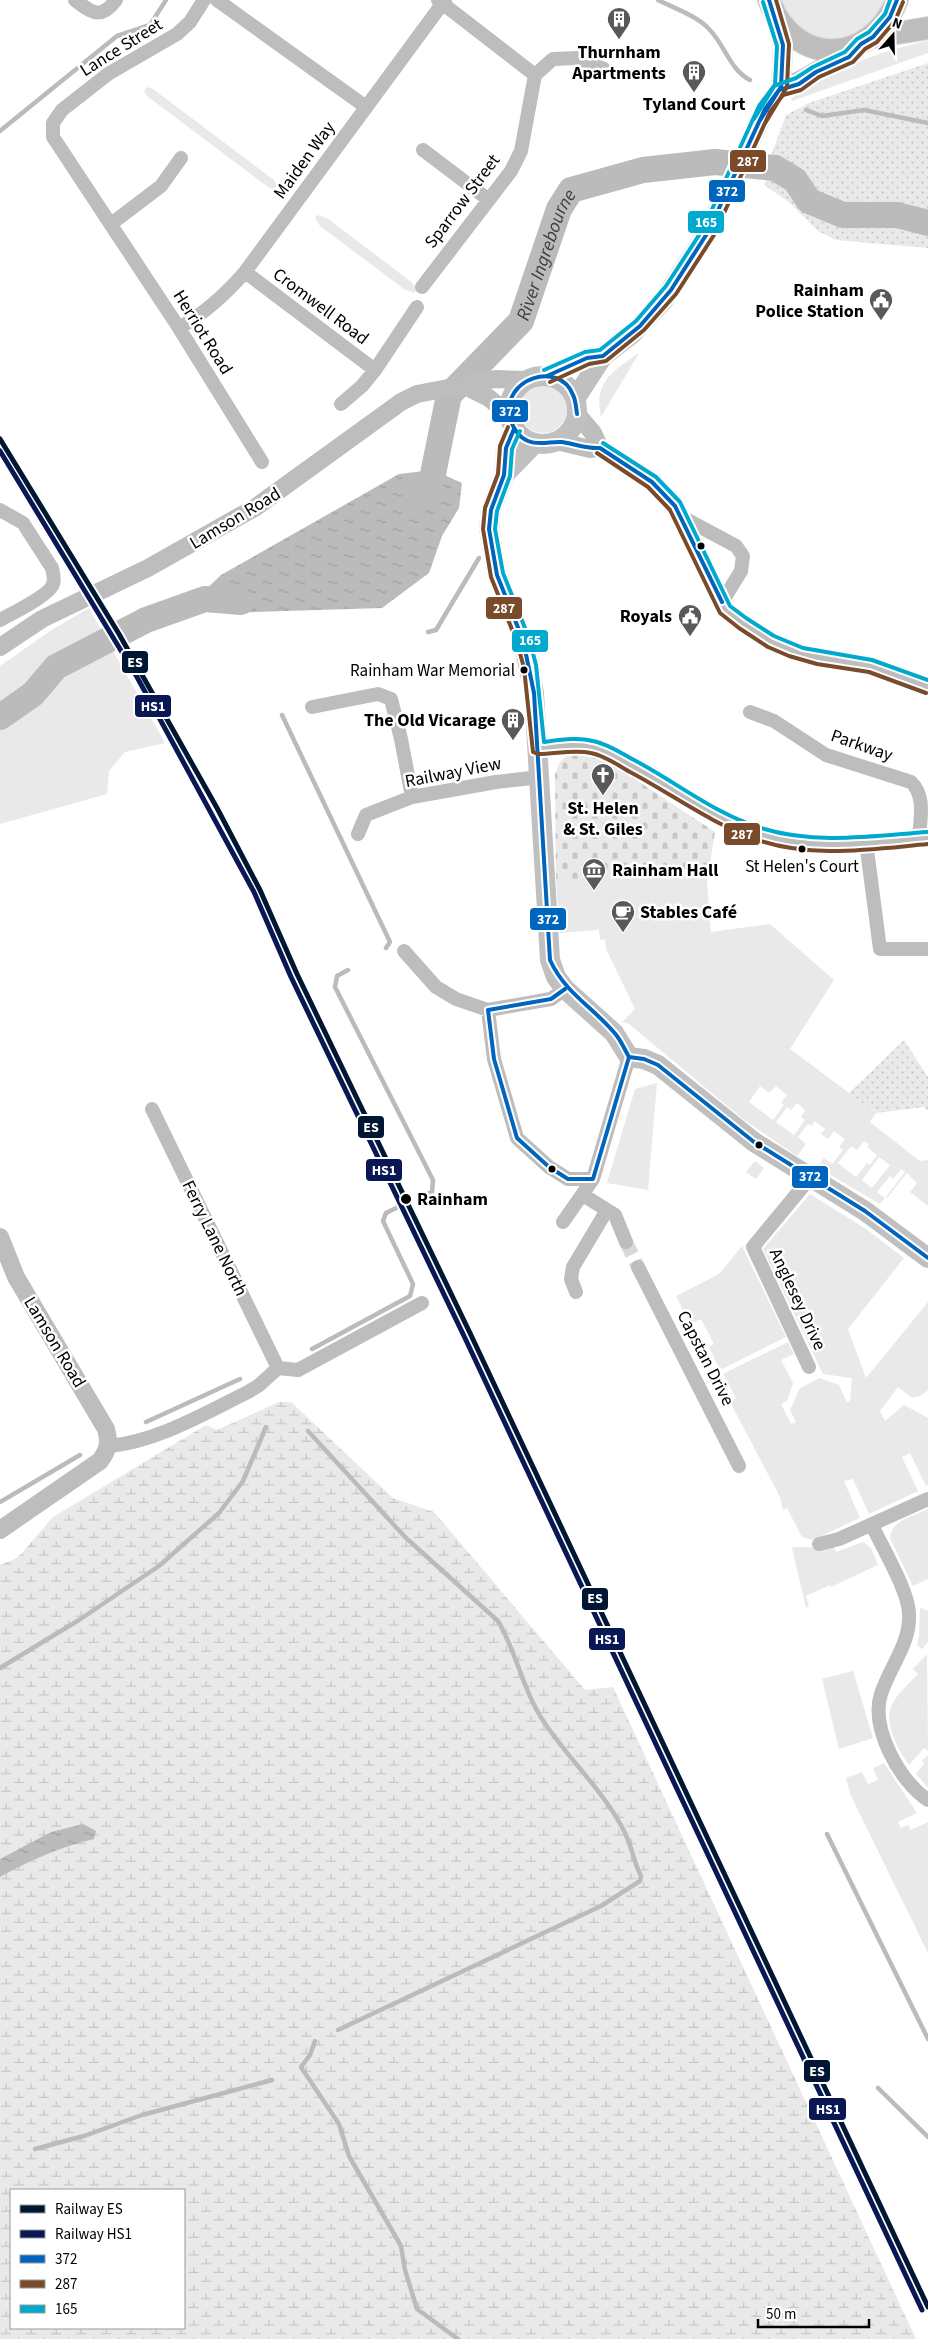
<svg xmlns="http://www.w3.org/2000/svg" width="928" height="2339" viewBox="0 0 928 2339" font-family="'Source Sans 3',sans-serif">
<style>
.green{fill:#e9e9e9;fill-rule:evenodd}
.wetland{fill:url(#wetland-marsh);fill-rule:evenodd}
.cemetery{fill:url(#cemetery-stones)}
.park{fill:url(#park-dots)}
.water{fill:url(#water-ripples)}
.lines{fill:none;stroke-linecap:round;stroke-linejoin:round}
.stream{stroke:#bbb;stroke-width:4.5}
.river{stroke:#bbb;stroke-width:26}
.minor-tunnel{stroke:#d9d9d9;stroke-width:14;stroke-dasharray:14 7;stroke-linecap:butt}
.primary-casing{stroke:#dbdbdb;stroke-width:24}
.minor{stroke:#bdbdbd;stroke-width:14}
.tertiary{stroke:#bdbdbd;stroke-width:18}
.secondary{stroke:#c0c0c0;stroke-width:20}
.primary{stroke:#bdbdbd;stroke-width:22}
.bus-1-casing{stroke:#fff;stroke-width:8}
.bus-2-casing{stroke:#fff;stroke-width:8}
.bus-3-casing{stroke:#fff;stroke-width:8}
.bus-1{stroke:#0065bd;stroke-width:4}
.bus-2{stroke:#7a4b2a;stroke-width:4}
.bus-3{stroke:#00a9ce;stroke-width:4}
.rail-1-casing{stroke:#fff;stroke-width:9}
.rail-2-casing{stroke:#fff;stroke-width:9}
.rail-1{stroke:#011633;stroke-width:5}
.rail-2{stroke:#091855;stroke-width:5}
.bus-dot{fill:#000;stroke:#fff;stroke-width:2}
.labels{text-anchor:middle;stroke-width:5;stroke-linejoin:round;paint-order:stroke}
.bus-label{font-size:17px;fill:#000;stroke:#fff;text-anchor:end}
.street-label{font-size:18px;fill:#000;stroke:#fff}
.poi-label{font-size:18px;font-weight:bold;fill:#000;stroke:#fff}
.stop-label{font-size:18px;font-weight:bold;fill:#000;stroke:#fff;text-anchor:start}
.water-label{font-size:19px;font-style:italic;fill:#3f3f3f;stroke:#fff}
.line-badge{stroke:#fff;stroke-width:2}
.badge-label{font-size:14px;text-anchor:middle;font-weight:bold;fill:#fff}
</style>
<defs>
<pattern id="wetland-marsh" width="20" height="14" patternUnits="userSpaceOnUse" patternTransform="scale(1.25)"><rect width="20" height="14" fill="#e9e9e9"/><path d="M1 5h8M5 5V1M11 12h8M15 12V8" fill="none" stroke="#c6c6c6"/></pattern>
<pattern id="cemetery-stones" width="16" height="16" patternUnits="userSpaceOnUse" patternTransform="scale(1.25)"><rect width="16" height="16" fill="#e9e9e9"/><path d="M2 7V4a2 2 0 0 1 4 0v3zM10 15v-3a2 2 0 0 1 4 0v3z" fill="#c6c6c6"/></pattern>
<pattern id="park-dots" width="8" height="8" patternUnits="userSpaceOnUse" patternTransform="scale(1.25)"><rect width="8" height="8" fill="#e9e9e9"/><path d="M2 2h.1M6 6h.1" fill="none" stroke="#c6c6c6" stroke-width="1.8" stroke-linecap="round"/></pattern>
<pattern id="water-ripples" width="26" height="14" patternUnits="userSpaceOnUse" patternTransform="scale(1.25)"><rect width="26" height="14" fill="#bbb"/><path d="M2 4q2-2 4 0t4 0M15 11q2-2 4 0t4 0" fill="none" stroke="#9f9f9f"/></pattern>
</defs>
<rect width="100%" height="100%" fill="#fff"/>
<path class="green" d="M780 0H888L874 24 842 40 820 39 795 25Z
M928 41V53L792 101 791 99C820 73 889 48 928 41Z
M147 87 153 89 274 180 277 186 274 189 268 187 147 96 144 91Z
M317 215 327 218 410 281 417 289 414 293 404 289 320 226 315 218Z
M639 353 601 417C593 382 613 371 639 353Z
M519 409a24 24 0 1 1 48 0a24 24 0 1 1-48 0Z
M89 608 165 743 125 752 109 771 107 794 0 824V666L50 631Z
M556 882H707L711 932 770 924 834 980 790 1049 876 1113 870 1122 920 1161 928 1160V1206L910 1192 917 1183 907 1173 887 1198 886 1197 905 1172 901 1169 893 1179 890 1176 877 1192 885 1198 880 1204 817 1167 824 1158 832 1164 843 1150 839 1147 845 1139 834 1131 828 1139 821 1134 825 1129 815 1121 811 1126 808 1124 798 1137 806 1144 797 1156 744 1120 629 1024 622 1022 635 1009 606 949 605 939 600 940 599 930 560 933ZM760 1086 769 1093 776 1086 787 1095 781 1103 784 1105 773 1120 749 1102ZM797 1103 805 1110 801 1117 805 1120 794 1135 776 1122 787 1107 791 1110ZM864 1141 869 1144 867 1147 877 1155 870 1165 867 1163 856 1177 838 1163 851 1146 857 1150ZM879 1157 890 1165 872 1188 862 1180Z
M657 1083 648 1190 607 1183 635 1089Z
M755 1161 764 1168 756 1179 746 1172Z
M810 1194 866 1229 904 1258 848 1329 866 1378 928 1302V1390L922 1395 912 1398 898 1387 880 1411 885 1421 904 1405 928 1418V1485L926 1486 910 1453 902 1457 918 1491 869 1514 853 1479 844 1481 860 1518 812 1540 802 1537 787 1508 783 1510 780 1497 730 1402 736 1398 723 1374 788 1342 794 1354 781 1360 793 1383 787 1401 781 1404 791 1424 796 1422 790 1410 800 1388 820 1378 839 1385 847 1402 850 1401 852 1378 866 1380 823 1374 763 1249Z
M742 1246 786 1337 720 1370 709 1347 714 1344 701 1319 690 1324 676 1296 719 1274Z
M928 1509V1579L913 1586 890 1538C891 1520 914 1516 928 1509Z
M863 1542 871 1548 878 1565 831 1587 830 1585 806 1596 809 1606 806 1608 792 1548C808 1545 816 1551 833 1545L836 1552Z
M920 1607 928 1611V1642L922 1649 917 1645 919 1636Z
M927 1654 928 1751 924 1748 909 1765C898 1749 881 1720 894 1701 900 1691 910 1683 918 1674L913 1669Z
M853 1671 873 1738 839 1749 822 1679Z
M928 1755V1788L916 1774 924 1764 922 1761Z
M884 1763 917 1813 898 1822 901 1828 908 1825 911 1830 928 1822V1953L851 1796 846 1778 862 1772 868 1784 878 1780 873 1768Z"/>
<path class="wetland" d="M279 1402H291L393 1498 434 1512 585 1690 613 1687 916 2339H0V1565L15 1559 21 1554 53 1517 206 1425 217 1430ZM11 2190H184V2328H11Z"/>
<path class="cemetery" d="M571 752 597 754 715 832 707 882H556L555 774 560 762Z"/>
<path class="park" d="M928 63V248L836 240 818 231 789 202 764 185 775 159 772 153 786 115 809 103Z
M904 1040 928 1077V1110H925V1107L876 1113 849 1093Z"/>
<path class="water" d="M433 470 462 483 459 508 442 536 429 573 382 608 224 613 199 596 221 575 399 474Z
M83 1824 96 1831 94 1839C60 1847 31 1860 0 1877V1859L51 1832Z"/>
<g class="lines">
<path class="stream" d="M658 0C674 8 697 16 709 29 725 45 730 70 750 80
M806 110 822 116 864 110 928 123
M0 131 117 36 150 25 166 0
M428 632 436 630 479 558
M282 715 390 942 386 948
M348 970 337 976 335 987 433 1180 432 1192 425 1195
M312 1349 410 1296 413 1284 383 1221 386 1213 398 1207
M146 1422 240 1379
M308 1431 405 1537 498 1621C517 1653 523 1691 544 1722 569 1760 605 1792 625 1833 632 1847 634 1863 641 1876L640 1881 601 1906 338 2030
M0 1502 80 1455
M0 1668 79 1620 159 1566 219 1513 243 1481 266 1427
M827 1834 928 2039
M315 2041 310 2055 301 2067 339 2124 349 2156 401 2246 405 2270 417 2309 458 2339
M878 2088 928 2137
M35 2149 84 2136 142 2115 272 2080"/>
<g class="river">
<path id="s1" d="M415 499 432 479 449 395 521 321 559 209 571 190 643 170 715 162 775 168 795 180 809 201 843 215H897L928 223"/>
<path d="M0 717 33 694 56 667 146 620 205 599 241 602"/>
</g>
<path class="minor-tunnel" d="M626 1242 638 1267"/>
<g class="primary-casing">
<path id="primary" d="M769 0C794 68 871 66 897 0
M873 37 928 28"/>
</g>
<path class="minor" d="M75 0C92 13 101 20 116 0
M204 0 190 22 177 34 108 74 62 110 53 123V137L179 328 262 462
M217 0 366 107
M535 75 553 59 577 58 604 69
M423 150 489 200
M111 224 161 186 181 158
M245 272 375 370 417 307
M422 287 511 171 521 151 535 75 438 0
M179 328C205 313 225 295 245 272L445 0
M341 404 362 386 375 370
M0 510 23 523 52 568C53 573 55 579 53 584 50 595 11 614 0 620
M680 516 736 546 743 556 741 571 722 602
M312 707 378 694 391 699 401 739 412 797
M750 712 774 721 826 755 911 782C926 796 920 819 919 839
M358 834 366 815 412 797 496 782 541 777
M866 842 880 949H928
M404 951 436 987 456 999 488 1010 551 999 565 989
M488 1010 494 1059 517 1138 549 1167 568 1179H593
M583 1195 615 1215 626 1242
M563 1222 593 1179 629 1057
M638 1267 739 1466
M576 1292 571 1279 573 1267 607 1210
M809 1367 753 1247 810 1178
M278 1368 298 1370 422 1303
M109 1446C158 1441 203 1414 248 1392L258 1386 278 1368 152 1109
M872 1525C882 1547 908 1590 909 1613 911 1643 890 1666 881 1694 870 1728 900 1782 928 1800
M819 1544 839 1539 928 1499"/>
<path class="tertiary" d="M465 386 489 398 509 415
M577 414 593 433 600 448
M557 441 590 449 600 448
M600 448 652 482 675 506 725 610C748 628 774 646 801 654 824 661 847 661 870 666 890 671 909 679 928 687
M0 647 42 619 148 568 256 507 401 402 417 394 495 379 526 380
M538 748C554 748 572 743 587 746 603 748 615 757 629 764 673 786 711 818 759 834 811 851 874 842 928 838
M0 1237 16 1277 106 1429C110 1443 108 1450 100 1461L0 1530"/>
<path class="secondary" d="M781 87C797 84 803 79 817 71 835 61 846 60 861 44
M509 410a34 34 0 1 1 68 0a34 34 0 1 1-68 0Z
M547 376 587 358 603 356
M575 399 603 356 632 334 663 301 708 232 765 109 781 87 783 45 775 16
M514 429 506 448 504 475 491 510 489 529 497 575 523 640 534 693 550 960 556 977 565 989 614 1033 629 1057 644 1059 658 1065 754 1142 865 1211 928 1258
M504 475 535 443"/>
<use href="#primary" class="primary"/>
<g class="bus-1-casing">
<path id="bus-1" d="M759 122 781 87 783 45 769 0
M547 376 587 358 603 356 640 326 671 290 708 232 765 109 779 90 799 84 816 72 849 57 861 44 873 37 890 17 897 0
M577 414C576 408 576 401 573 395 560 360 501 378 510 418 513 428 518 437 528 441 540 446 551 441 562 442 575 444 587 449 600 448
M514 429 506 448 504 475 491 510 489 529 497 575 523 640 534 693 550 960C566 995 595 1008 617 1036 622 1043 625 1050 629 1057
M600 448 652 482 675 506 722 602
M565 989 551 999 488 1010 494 1059 517 1138 549 1167 568 1179H593L629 1057
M629 1057 644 1059 658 1065 754 1142 865 1211 928 1258"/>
</g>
<g class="bus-2-casing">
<path id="bus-2" d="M764 125 787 87 789 44 776 0
M550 382 589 364 606 361 644 330 676 294 714 235 770 112 783 95 801 90 819 77 853 62 865 49 877 42 895 21 903 2
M508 427 500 446 498 474 485 508 483 529 491 577 517 642 524 668 533 752 538 754C556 754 574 749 591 753 606 756 619 766 632 773 673 795 711 823 755 839 810 859 872 849 928 844
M597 453 648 487 670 510 720 613 739 628 768 647 789 656 817 664 869 672 926 693"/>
</g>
<g class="bus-3-casing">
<path id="bus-3" d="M754 119 775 85 777 46 763 2
M544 370 585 352 600 350 636 321 666 286 703 229 759 106 774 86 796 78 813 67 845 52 857 39 869 32 885 14 890 0
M520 431 512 449 510 476 497 511 495 529 503 573 529 638 536 665 544 742C560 740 577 737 593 741 608 744 621 753 634 760 676 782 715 814 761 828 815 845 873 836 927 832
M603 443 656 477 680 502 730 606 746 618 774 636 803 648 872 660 928 680"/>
</g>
<use href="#bus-1" class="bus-1"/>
<use href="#bus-2" class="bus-2"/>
<use href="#bus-3" class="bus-3"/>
<g class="rail-1-casing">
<path id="rail-1" d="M0 439 119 634 217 808 260 890 297 974 470 1333 928 2307"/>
</g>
<g class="rail-2-casing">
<path id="rail-2" d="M0 451 137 677 254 892 291 977 464 1336 922 2310"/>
</g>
<use href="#rail-1" class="rail-1"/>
<use href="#rail-2" class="rail-2"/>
</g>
<defs>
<g id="building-pin" transform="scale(1.25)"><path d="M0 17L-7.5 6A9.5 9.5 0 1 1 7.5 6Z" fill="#595959" stroke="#fff"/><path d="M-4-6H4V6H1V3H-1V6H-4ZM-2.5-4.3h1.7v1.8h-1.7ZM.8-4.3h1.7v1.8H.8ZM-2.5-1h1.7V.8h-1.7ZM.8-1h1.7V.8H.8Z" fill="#fff"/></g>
<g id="civic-pin" transform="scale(1.25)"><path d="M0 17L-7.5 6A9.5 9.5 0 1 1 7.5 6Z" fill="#595959" stroke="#fff"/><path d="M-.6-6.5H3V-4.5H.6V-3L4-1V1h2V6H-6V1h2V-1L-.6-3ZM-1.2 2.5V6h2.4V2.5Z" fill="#fff"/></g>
<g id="church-pin" transform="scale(1.25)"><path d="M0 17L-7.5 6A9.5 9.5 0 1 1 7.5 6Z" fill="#595959" stroke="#fff"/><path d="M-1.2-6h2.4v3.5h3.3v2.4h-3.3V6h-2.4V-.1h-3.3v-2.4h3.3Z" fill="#fff"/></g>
<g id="museum-pin" transform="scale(1.25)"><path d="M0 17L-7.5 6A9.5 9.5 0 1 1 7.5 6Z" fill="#595959" stroke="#fff"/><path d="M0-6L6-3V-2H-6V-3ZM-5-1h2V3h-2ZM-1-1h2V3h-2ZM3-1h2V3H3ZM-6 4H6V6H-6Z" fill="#fff"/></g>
<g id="cafe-pin" transform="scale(1.25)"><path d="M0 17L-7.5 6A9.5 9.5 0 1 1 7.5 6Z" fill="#595959" stroke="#fff"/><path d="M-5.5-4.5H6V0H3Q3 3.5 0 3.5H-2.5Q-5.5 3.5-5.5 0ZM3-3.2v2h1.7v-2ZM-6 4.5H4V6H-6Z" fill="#fff"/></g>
</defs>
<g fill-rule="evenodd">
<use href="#building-pin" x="619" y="19"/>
<use href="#building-pin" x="694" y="72"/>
<use href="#civic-pin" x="881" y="300"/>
<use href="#civic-pin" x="690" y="616"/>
<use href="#building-pin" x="513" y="720"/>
<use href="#church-pin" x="603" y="775"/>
<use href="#museum-pin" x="594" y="870"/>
<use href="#cafe-pin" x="623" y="912"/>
</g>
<g class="bus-dot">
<circle cx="701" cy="546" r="4.5"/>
<circle cx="524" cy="670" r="4.5"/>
<circle cx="802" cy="849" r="4.5"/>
<circle cx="759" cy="1145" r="4.5"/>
<circle cx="552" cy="1169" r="4.5"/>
<circle cx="406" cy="1199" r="6"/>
</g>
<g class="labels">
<g class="bus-label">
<text x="515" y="676">Rainham War Memorial</text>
<text x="802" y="872" text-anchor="middle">St Helen's Court</text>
</g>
<g class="street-label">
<text transform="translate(121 47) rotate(-32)" y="6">Lance Street</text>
<text transform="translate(304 160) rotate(-54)" y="6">Maiden Way</text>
<text transform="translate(462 201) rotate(-53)" y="6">Sparrow Street</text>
<text transform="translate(321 306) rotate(37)" y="6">Cromwell Road</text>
<text transform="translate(203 332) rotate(58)" y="6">Herriot Road</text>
<text transform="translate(235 518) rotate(-31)" y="6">Lamson Road</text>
<text transform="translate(862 745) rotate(19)" y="6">Parkway</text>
<text transform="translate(453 772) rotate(-11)" y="6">Railway View</text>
<text transform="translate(215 1238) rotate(64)" y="6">Ferry Lane North</text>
<text transform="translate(798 1299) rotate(65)" y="6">Anglesey Drive</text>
<text transform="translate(55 1342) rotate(59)" y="6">Lamson Road</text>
<text transform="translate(706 1358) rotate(63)" y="6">Capstan Drive</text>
</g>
<g class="poi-label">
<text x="619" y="58">Thurnham<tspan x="619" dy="21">Apartments</tspan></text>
<text x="694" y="110">Tyland Court</text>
<text x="864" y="296" text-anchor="end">Rainham<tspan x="864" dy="21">Police Station</tspan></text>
<text x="672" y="622" text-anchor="end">Royals</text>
<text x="496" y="726" text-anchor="end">The Old Vicarage</text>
<text x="603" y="814">St. Helen<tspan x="603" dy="21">&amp; St. Giles</tspan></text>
<text x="612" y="876" text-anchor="start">Rainham Hall</text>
<text x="640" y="918" text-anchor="start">Stables Café</text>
</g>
<g class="stop-label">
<text x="417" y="1205">Rainham</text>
</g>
<g class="water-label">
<text dy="7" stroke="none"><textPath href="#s1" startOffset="286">River Ingrebourne</textPath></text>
</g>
</g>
<g class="line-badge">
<rect x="729" y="149" width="38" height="24" rx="5" fill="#7a4b2a"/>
<rect x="708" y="179" width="38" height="24" rx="5" fill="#0065bd"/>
<rect x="687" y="210" width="38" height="24" rx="5" fill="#00a9ce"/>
<rect x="491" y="399" width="38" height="24" rx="5" fill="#0065bd"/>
<rect x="485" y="596" width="38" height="24" rx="5" fill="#7a4b2a"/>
<rect x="511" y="629" width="38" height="24" rx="5" fill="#00a9ce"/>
<rect x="121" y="650" width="28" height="24" rx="5" fill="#011633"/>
<rect x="134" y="694" width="38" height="24" rx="5" fill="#091855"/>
<rect x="723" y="822" width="38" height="24" rx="5" fill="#7a4b2a"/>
<rect x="529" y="907" width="38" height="24" rx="5" fill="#0065bd"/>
<rect x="357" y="1115" width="28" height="24" rx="5" fill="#011633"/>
<rect x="365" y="1158" width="38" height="24" rx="5" fill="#091855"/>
<rect x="791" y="1165" width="38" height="24" rx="5" fill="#0065bd"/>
<rect x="581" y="1587" width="28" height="24" rx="5" fill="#011633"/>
<rect x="588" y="1627" width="38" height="24" rx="5" fill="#091855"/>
<rect x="803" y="2059" width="28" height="24" rx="5" fill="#011633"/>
<rect x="808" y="2097" width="39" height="24" rx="5" fill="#091855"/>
</g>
<g class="badge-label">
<text x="748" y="166">287</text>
<text x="727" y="196">372</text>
<text x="706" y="227">165</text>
<text x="510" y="416">372</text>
<text x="504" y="613">287</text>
<text x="530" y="645">165</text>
<text x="135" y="667">ES</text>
<text x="153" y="711">HS1</text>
<text x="742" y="839">287</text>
<text x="548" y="924">372</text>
<text x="371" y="1132">ES</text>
<text x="384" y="1175">HS1</text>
<text x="810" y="1181">372</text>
<text x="595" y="1603">ES</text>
<text x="607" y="1644">HS1</text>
<text x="817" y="2076">ES</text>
<text x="828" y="2114">HS1</text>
</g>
<rect x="10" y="2189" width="175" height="140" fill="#ffffff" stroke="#999999"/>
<rect x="20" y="2205" width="25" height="8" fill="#011633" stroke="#999999"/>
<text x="55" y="2214" font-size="15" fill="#000000">Railway ES</text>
<rect x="20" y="2230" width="25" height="8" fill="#091855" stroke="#999999"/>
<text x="55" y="2239" font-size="15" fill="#000000">Railway HS1</text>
<rect x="20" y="2255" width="25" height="8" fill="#0065bd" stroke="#999999"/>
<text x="55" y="2264" font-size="15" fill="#000000">372</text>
<rect x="20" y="2280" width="25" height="8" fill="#7a4b2a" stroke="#999999"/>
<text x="55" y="2289" font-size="15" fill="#000000">287</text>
<rect x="20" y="2305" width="25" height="8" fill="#00a9ce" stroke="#999999"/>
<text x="55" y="2314" font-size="15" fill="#000000">165</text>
<g transform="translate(893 35) rotate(20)" stroke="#ffffff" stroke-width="4" paint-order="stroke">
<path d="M0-4L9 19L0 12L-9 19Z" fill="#000000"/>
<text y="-8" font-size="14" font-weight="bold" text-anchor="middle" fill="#000000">N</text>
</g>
<path d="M758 2319v8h111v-8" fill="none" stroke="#000000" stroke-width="2.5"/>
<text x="766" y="2319" font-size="15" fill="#000000" stroke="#ffffff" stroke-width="4" paint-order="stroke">50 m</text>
</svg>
